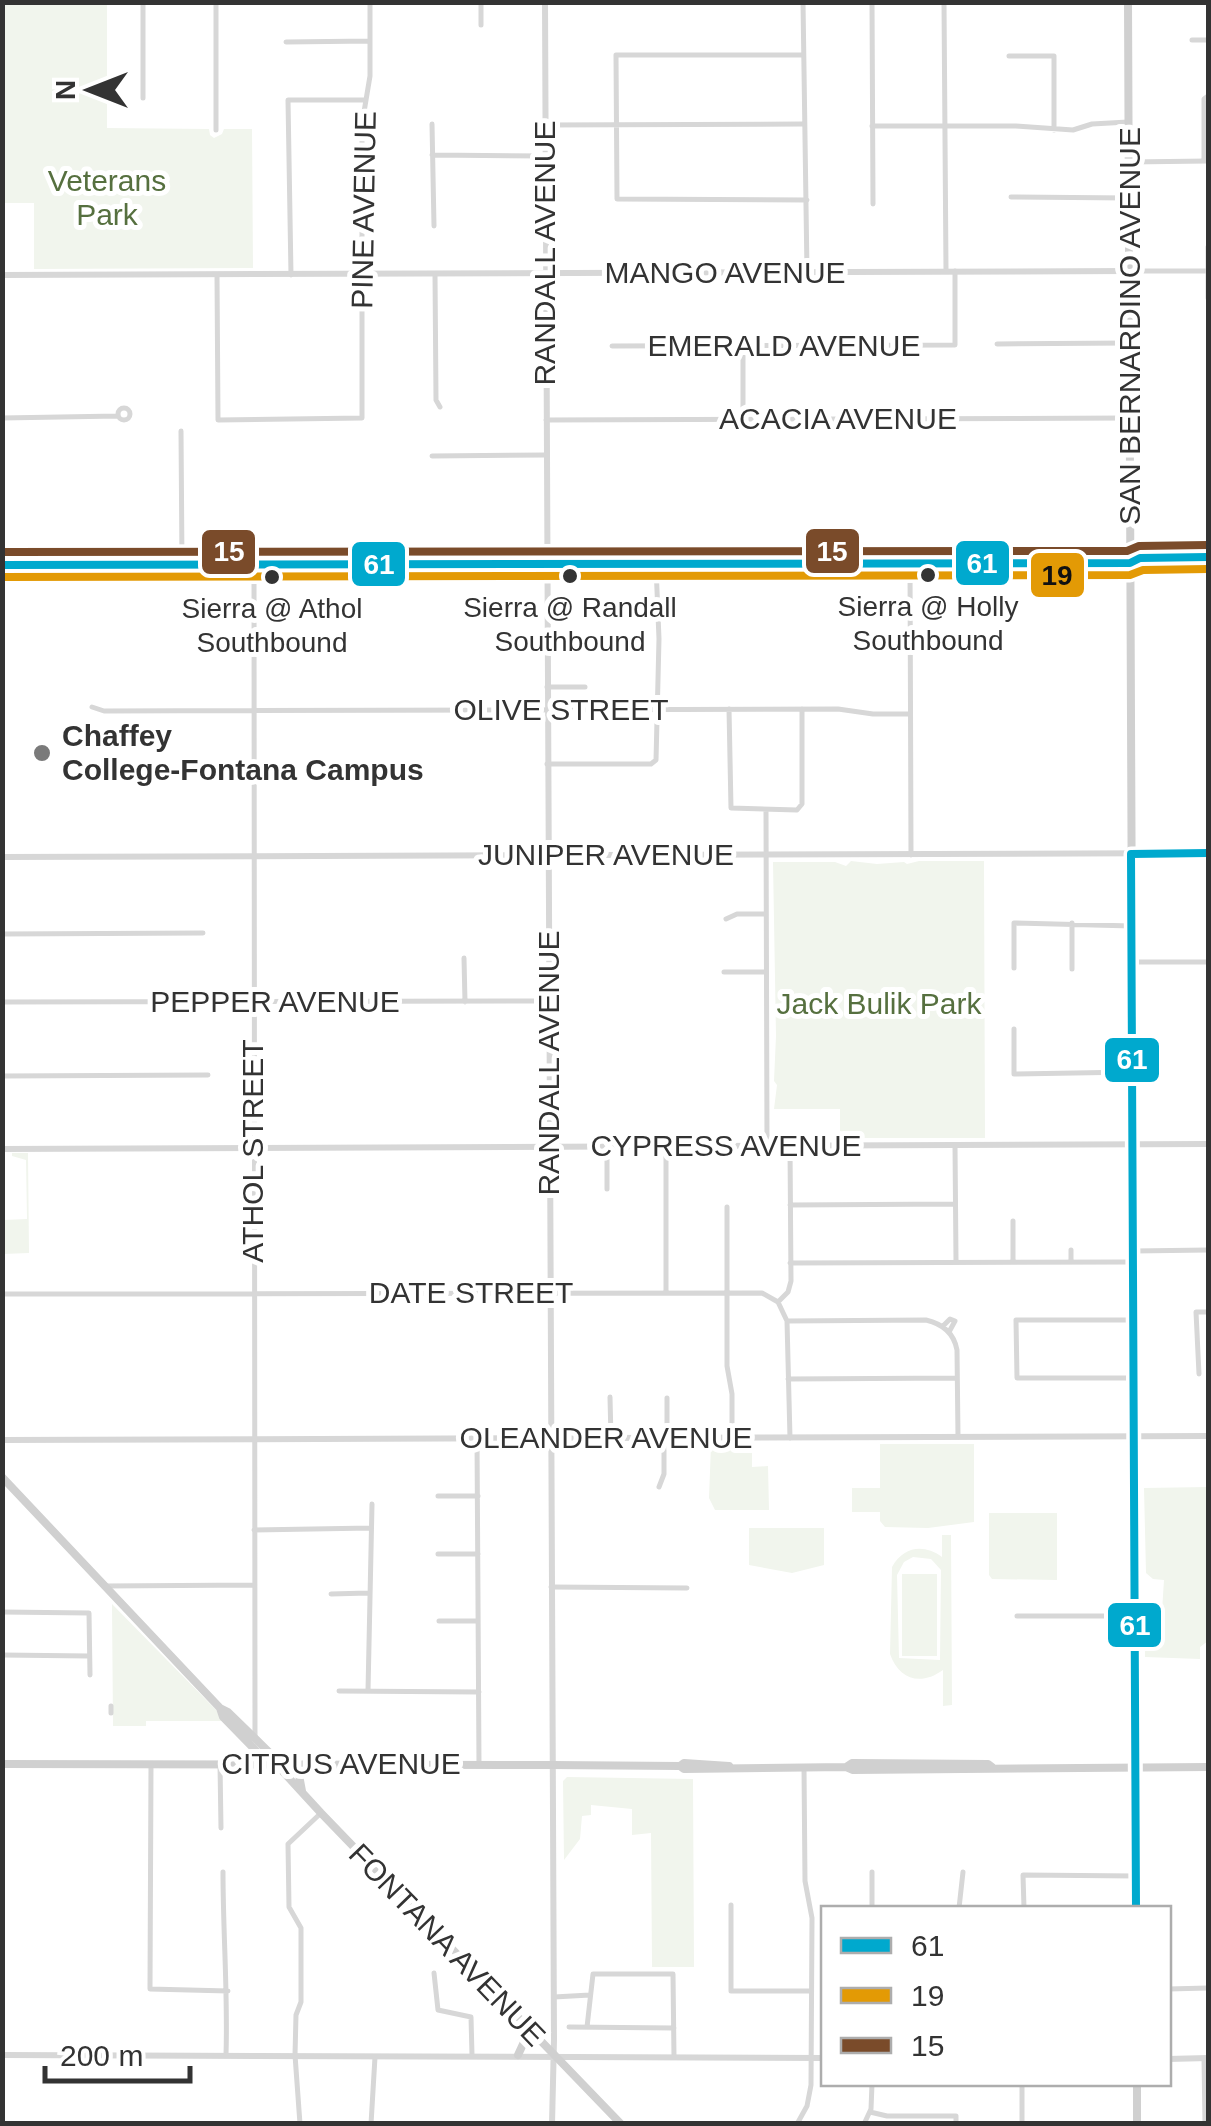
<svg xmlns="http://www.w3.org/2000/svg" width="1211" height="2126" viewBox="0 0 1211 2126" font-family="Arial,sans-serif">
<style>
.green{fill:#f1f5ed;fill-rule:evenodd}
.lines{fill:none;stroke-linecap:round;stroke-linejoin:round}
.minor{stroke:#d7d7d7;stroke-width:5}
.tertiary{stroke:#d7d7d7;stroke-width:6}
.secondary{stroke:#d0d0d0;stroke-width:8}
.primary{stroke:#cacaca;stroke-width:10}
.bus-1-casing{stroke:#fff;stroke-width:15}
.bus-2-casing{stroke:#fff;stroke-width:15}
.bus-3-casing{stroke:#fff;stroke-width:15}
.bus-1{stroke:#00a9ce;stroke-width:8}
.bus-2{stroke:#e39a05;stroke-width:8}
.bus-3{stroke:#7a4b2a;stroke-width:8}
.bus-dot{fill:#333;stroke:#fff;stroke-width:4}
.poi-dot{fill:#7a7a7a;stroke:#fff;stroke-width:4}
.labels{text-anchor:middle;stroke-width:10;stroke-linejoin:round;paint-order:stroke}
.bus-label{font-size:28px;fill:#333;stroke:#fff}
.park-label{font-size:30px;fill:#56703f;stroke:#fff}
.street-label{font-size:30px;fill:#333;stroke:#fff}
.poi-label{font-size:30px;font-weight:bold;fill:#333;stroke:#fff;text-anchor:start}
.line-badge{stroke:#fff;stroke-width:4}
.badge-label{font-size:28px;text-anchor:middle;font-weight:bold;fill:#fff}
.pale-badge-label{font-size:28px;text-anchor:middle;font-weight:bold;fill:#111}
</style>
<rect width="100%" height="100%" fill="#fff"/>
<path class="green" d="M2 3H107V128L209 129 210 135 214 138 222 134 224 129H252L253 268 34 269V203H3Z
M851 861 877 864 904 862 907 864 919 861H984L985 1138H840V1109H774L777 1085 774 1081 776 1036 773 862H835L846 866Z
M12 1153H28L29 1253 3 1254V1220L27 1219 26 1160 12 1156Z
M880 1444H974V1522L928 1528 885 1527 880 1521V1512H852V1488H880Z
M711 1445H752V1467L768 1466 769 1510H715L709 1498Z
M1208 1487V1641L1200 1647V1659L1145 1657V1610L1162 1611 1164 1580 1153 1579 1146 1573 1144 1488Z
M989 1513H1057V1580L992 1579 989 1575Z
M749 1528H824V1565L792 1573 749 1565Z
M942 1535H951L952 1705 943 1706V1670C921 1686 899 1680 890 1654L892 1567C904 1546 924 1544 942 1557ZM913 1557 931 1559 941 1570 940 1660 899 1658 897 1575 904 1562Z
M902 1574H937V1656H902Z
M112 1604 220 1714 222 1721H146V1726H113Z
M567 1777 693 1779 694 1967H652L651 1833 632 1835V1809L591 1805V1815L582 1816 580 1839 564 1860 563 1781Z"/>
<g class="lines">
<path class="minor" d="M216 2V130
M803 2 807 272
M872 2 873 204
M944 2 946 271
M481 25V2
M1192 40H1208
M286 42 370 41
M803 55H616L617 199 807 200
M1009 56H1054V130
M143 98V2
M432 124 434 226
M545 125 802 124
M872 126H1016L1073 130 1092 124 1128 122
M432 155 545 156
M1204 161V99L1208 96
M1129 162 1208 161
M1011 197 1129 198
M1208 247V298
M1131 271H1208
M435 274 436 400 440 407
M217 275 218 420 362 418V124L370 76V2
M291 275 288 100H365
M997 344 1129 343
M612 346 955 345V271
M118 414a6 6 0 1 1 12 0a6 6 0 1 1-12 0Z
M2 418 118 416
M546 420 1128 418
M743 420V346
M181 431 182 564
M432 456 546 455
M910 563 911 855
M254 567 255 1736
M547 687H585
M92 707 104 711 838 709 873 714H910
M729 709 731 808 797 810 802 804V709
M547 764H651L656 760 659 639 656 566
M766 810 767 1146
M726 919 737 914H766
M2 934 203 933
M464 958 465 1002
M1132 962H1208
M1014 968V923L1132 926
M1072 969V923
M724 972H766
M2 1002 548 1001
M1014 1029V1074L1133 1072
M2 1076 208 1075
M955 1145 956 1261
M607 1189V1147
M790 1205 955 1204
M727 1207V1366L732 1394V1437
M1013 1221V1262
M1134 1251 1208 1250
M1071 1262V1250
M790 1263 1132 1262
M666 1292V1145
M2 1294 762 1293 778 1302 787 1321 790 1438
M778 1302 788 1292 791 1281 790 1146
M1133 1320H1016L1017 1378H1134
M787 1321 926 1320C943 1324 954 1333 957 1350L958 1437
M943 1326 950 1319 955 1321 949 1332
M1199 1374 1196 1312H1208
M788 1379 957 1378
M610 1397 611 1438
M667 1398V1438
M477 1438 479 1765
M659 1487 664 1474V1438
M438 1496H478
M254 1530 371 1528
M438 1554H478
M105 1586 255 1585
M551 1587 687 1588
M331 1594 368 1593
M2 1612 89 1613 90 1675
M1017 1616H1135
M439 1621H478
M2 1655 89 1656
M339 1691 479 1692
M368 1691 372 1504
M111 1706V1713
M220 1764 221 1828
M151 1765 150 1989 228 1991
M223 1872C223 1934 228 1994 226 2055
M872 1872V1908
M731 1905V1991H811
M959 1908 963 1872
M1024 1908 1023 1875 1136 1876
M434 1973 438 2010 471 2017 472 2055
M1168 1989 1208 1988
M554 1997 590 1995
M569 2027 674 2028
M587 2027 593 1974H673L674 2057
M1204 2058 1205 2124
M870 2112 887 2116H956V2124
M300 2124 295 2055 296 2015 301 2002V1928L289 1907 288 1844 321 1813
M371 2124 375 2057
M797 2124 807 2106 811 2085 812 1918 805 1881 804 1767
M864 2124 871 2109 872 2084
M1022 2124V2084"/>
<path class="tertiary" d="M545 2 554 2040 552 2124
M2 275 1130 271
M2 857 1208 853
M2 1149 1208 1144
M2 1440 1208 1436
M2 2055 824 2058
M1168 2059 1208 2058"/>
<path class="secondary" d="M1128 2 1136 1908
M2 1477 220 1708 223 1717 261 1756 274 1762
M220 1708 228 1712 273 1756 276 1764 321 1813 621 2124
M2 1764 552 1765 680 1766 684 1769 846 1767 852 1763 988 1764 992 1767
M680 1766 684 1763 729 1766
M846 1767 853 1770 1208 1767
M302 1791 299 1775 305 1764
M517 2021 524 2042 518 2055
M1137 2084V2124"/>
<path class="primary" d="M1130 563 1141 567H1208
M2 565 1130 563 1140 558 1208 557"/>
<g class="bus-1-casing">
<path id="bus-1" d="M2 565 1130 563 1140 558 1208 557
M1136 1908 1131 854 1208 853"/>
</g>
<g class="bus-2-casing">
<path id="bus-2" d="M2 577 1130 575 1143 570 1208 569"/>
</g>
<g class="bus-3-casing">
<path id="bus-3" d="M2 552 1127 551 1139 546 1208 545"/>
</g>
<use href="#bus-1" class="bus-1"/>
<use href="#bus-2" class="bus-2"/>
<use href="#bus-3" class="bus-3"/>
</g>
<g class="bus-dot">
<circle cx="928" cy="575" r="9"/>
<circle cx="570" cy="576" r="9"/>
<circle cx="272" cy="577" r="9"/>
</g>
<circle class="poi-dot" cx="42" cy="753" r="10"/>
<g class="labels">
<g class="bus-label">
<text x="928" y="616">Sierra @ Holly<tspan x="928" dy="34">Southbound</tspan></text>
<text x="570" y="617">Sierra @ Randall<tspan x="570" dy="34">Southbound</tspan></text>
<text x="272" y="618">Sierra @ Athol<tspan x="272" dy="34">Southbound</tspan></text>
</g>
<g class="park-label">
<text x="107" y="191">Veterans<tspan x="107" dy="34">Park</tspan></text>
<text x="879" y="1014">Jack Bulik Park</text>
</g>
<g class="street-label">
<text transform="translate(364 210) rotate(-89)" y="10">PINE AVENUE</text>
<text transform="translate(545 253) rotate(-90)" y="10">RANDALL AVENUE</text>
<text x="725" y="283">MANGO AVENUE</text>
<text transform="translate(1130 326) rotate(-90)" y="10">SAN BERNARDINO AVENUE</text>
<text x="784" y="356">EMERALD AVENUE</text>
<text x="838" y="429">ACACIA AVENUE</text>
<text x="561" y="720">OLIVE STREET</text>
<text x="606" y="865">JUNIPER AVENUE</text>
<text x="275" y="1012">PEPPER AVENUE</text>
<text transform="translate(549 1063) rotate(-90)" y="10">RANDALL AVENUE</text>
<text x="726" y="1156">CYPRESS AVENUE</text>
<text transform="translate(253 1151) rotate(-90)" y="10">ATHOL STREET</text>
<text x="471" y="1303">DATE STREET</text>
<text x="606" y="1448">OLEANDER AVENUE</text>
<text x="341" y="1774">CITRUS AVENUE</text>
<text transform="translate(447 1945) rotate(46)" y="10">FONTANA AVENUE</text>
</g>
<g class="poi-label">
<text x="62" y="746">Chaffey<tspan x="62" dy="34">College-Fontana Campus</tspan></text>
</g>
</g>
<g class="line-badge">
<rect x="804" y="527" width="57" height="48" rx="10" fill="#7a4b2a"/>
<rect x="200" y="528" width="57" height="48" rx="10" fill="#7a4b2a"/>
<rect x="954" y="539" width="57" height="48" rx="10" fill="#00a9ce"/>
<rect x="350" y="540" width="57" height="48" rx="10" fill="#00a9ce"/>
<rect x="1029" y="551" width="57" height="48" rx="10" fill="#e39a05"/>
<rect x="1103" y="1036" width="58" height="48" rx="10" fill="#00a9ce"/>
<rect x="1106" y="1601" width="57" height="48" rx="10" fill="#00a9ce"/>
</g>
<g class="badge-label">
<text x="832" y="561">15</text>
<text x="229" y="561">15</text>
<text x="982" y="573">61</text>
<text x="379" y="574">61</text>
<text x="1132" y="1069">61</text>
<text x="1135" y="1635">61</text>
</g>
<g class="pale-badge-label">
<text x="1057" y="585">19</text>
</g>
<rect width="1211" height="2126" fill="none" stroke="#333333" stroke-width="10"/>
<rect x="821" y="1906" width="350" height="180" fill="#ffffff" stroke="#adadad" stroke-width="2.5"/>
<rect x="841" y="1938" width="50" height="15" fill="#00a9ce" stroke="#adadad" stroke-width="2.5"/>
<text x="911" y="1956" font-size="30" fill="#333333">61</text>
<rect x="841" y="1988" width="50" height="15" fill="#e39a05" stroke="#adadad" stroke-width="2.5"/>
<text x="911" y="2006" font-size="30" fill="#333333">19</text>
<rect x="841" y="2038" width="50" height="15" fill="#7a4b2a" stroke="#adadad" stroke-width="2.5"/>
<text x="911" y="2056" font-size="30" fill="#333333">15</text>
<g transform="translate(90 90) rotate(270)" stroke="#ffffff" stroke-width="8" paint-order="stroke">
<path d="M0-8L18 38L0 25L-18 38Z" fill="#333333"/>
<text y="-15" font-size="28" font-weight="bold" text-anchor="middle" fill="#333333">N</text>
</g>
<path d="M45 2066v15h145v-15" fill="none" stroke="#333333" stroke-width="5"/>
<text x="60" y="2066" font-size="30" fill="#333333" stroke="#ffffff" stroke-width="8" paint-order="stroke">200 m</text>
</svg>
